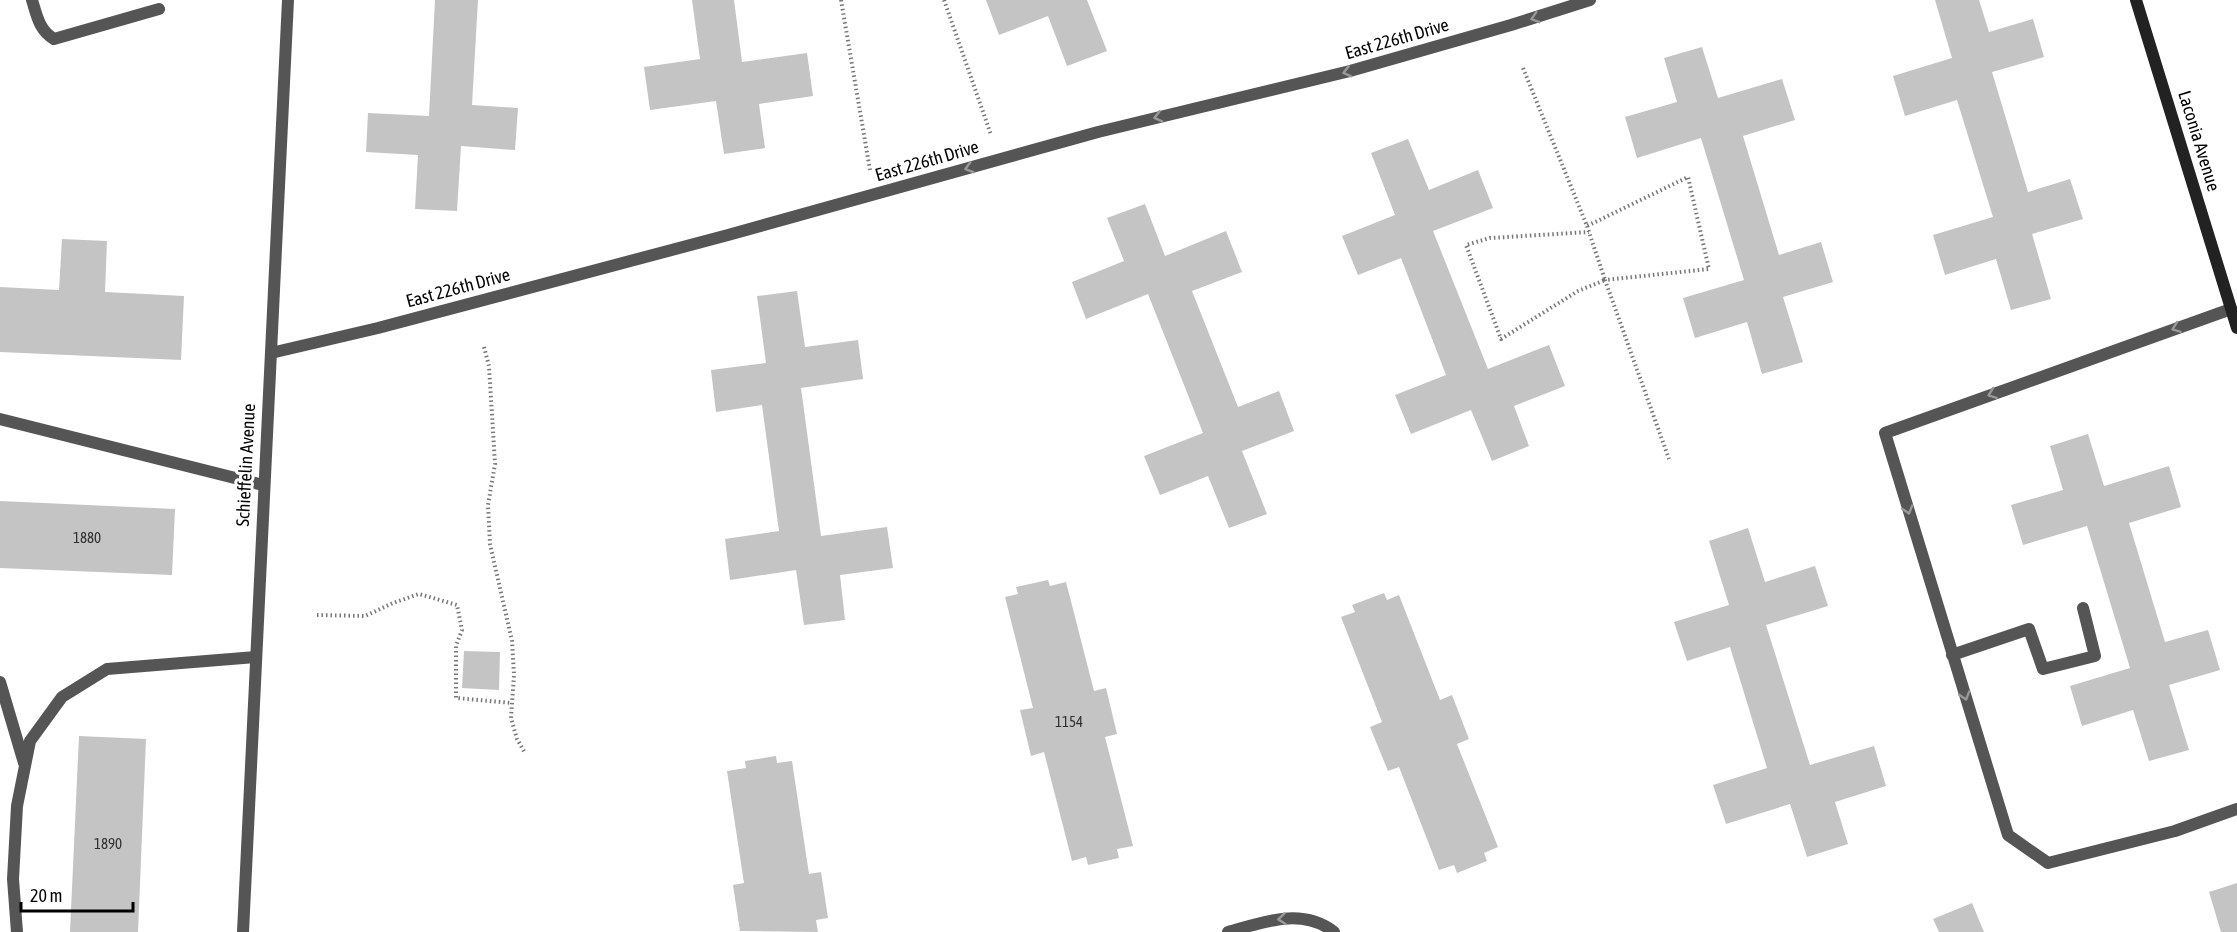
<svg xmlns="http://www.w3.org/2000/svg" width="2237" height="932" viewBox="0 0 2237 932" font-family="'Asap Condensed',sans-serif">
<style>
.building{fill:#c4c4c4}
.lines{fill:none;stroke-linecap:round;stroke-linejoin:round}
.path{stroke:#777;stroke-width:4;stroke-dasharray:1.5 3;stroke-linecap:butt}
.lane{stroke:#555;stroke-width:12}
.street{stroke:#555;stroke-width:12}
.secondary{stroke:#222;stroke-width:12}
.oneway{stroke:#999}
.labels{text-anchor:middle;stroke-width:6;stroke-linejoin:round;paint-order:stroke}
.number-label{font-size:15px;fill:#313131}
.street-label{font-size:18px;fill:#000;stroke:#fff}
</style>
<rect width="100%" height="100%" fill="#fff"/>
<path class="building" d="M435 0H478L472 105 518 108 515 150 461 146 457 211 415 209 418 155 366 152 368 113 429 116Z
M692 0H734L742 62 807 53 813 96 759 104 765 148 724 154 716 101 650 110 644 67 700 59Z
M986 0H1087L1107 51 1067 66 1048 16 999 35Z
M1935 0H1979L1989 32 2033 19 2044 57 1992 72 2028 192 2070 179 2083 219 2032 234 2051 299 2011 310 1996 259 1945 275 1933 235 1993 217 1957 100 1905 116 1893 76 1952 58Z
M1702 47 1718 98 1782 79 1795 120 1743 136 1779 255 1821 242 1833 282 1783 297 1803 362 1762 374 1747 322 1695 338 1683 298 1744 280 1701 138 1637 158 1625 117 1677 102 1664 58Z
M1408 139 1429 190 1478 170 1493 208 1433 231 1488 369 1549 345 1565 386 1514 406 1529 446 1492 461 1471 410 1411 434 1395 395 1446 375 1401 258 1358 275 1342 236 1395 215 1371 153Z
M1145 204 1165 256 1226 231 1242 272 1192 291 1238 407 1279 391 1294 431 1242 451 1267 514 1229 528 1208 476 1160 495 1144 456 1203 433 1148 294 1086 319 1072 282 1124 261 1107 218Z
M62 239 107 241 105 292 184 296 181 360 0 352V287L59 290Z
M797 291 805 347 858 340 863 379 801 388 821 536 887 527 893 568 840 575 845 620 804 625 796 570 730 580 725 539 779 531 762 405 716 412 711 370 766 363 757 296Z
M2088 434 2104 486 2169 466 2181 507 2129 523 2165 642 2208 630 2220 670 2169 685 2189 750 2149 761 2133 710 2082 726 2070 686 2130 668 2087 526 2023 545 2011 505 2063 490 2050 446Z
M0 501 175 509 172 575 0 568Z
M1748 528 1765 582 1815 566 1828 606 1766 625 1810 765 1874 746 1886 786 1835 802 1848 844 1807 857 1790 804 1726 824 1713 785 1767 768 1730 647 1687 661 1674 622 1729 605 1709 541Z
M1048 580 1050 586 1066 582 1094 691 1106 688 1117 734 1105 737 1133 846 1117 849 1119 858 1088 865 1086 857 1072 861 1044 752 1031 756 1020 710 1033 708 1005 597 1018 594 1016 587Z
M1384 593 1387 600 1399 595 1440 700 1452 695 1469 739 1457 744 1498 847 1484 853 1487 861 1457 873 1454 865 1439 870 1399 767 1388 771 1370 727 1382 722 1341 617 1355 612 1352 605Z
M464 651 500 652 499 690 462 688Z
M79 736 146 739 138 932H70Z
M776 756 777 763 792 761 809 874 821 872 828 918 816 920 818 932 740 931 733 885 744 883 727 771 746 768 745 761Z
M2237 883V932H2221L2209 892Z
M1972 903 1984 932H1939L1933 919Z"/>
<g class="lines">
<path class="path" d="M841 0 870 170
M944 0 991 135
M1523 68 1587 226 1688 177 1709 269 1605 280 1669 459
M1587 226 1605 280 1578 291 1501 339 1466 245 1490 238 1589 232
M484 347 489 366 495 464 488 505 490 544 512 641 514 675 511 718 517 739 525 753
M317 615 365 616 393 603 419 594 457 605 462 630 456 646V698L512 703"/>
<path class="lane" d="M32 0C37 16 39 30 54 39L159 9
M2231 309 1885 433 2008 835 2048 863 2175 831 2237 809
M0 419 263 485
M1952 655 2029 629 2043 669 2095 656 2083 608
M0 682 24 763
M17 932 13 879 17 806 30 741 62 697 107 669 256 657"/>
<path class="street" d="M271 353 378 328 728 235 1098 132 1350 71 1511 25 1590 0
M243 932 288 0
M1228 932C1264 922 1302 907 1334 932"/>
<path class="secondary" d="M2136 0 2237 328"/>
</g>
<defs><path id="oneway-chevron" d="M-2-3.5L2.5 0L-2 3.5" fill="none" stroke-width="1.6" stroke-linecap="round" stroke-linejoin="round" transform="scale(1.5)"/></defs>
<g class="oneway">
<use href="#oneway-chevron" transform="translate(1535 18) rotate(163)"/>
<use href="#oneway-chevron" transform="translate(1347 72) rotate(166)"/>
<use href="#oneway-chevron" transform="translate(1158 117) rotate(166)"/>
<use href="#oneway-chevron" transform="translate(969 168) rotate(164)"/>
<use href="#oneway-chevron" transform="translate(2176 328) rotate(160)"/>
<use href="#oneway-chevron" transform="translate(1992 394) rotate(160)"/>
<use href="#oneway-chevron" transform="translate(1908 510) rotate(73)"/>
<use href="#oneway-chevron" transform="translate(1965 696) rotate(73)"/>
<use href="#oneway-chevron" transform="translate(1282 919) rotate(174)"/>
</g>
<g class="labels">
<g class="number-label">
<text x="87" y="543">1880</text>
<text x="1069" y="727">1154</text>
<text x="108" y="849">1890</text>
</g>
<g class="street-label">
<text transform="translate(1397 39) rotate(-16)" y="6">East 226th Drive</text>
<text transform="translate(2199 141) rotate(73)" y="6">Laconia Avenue</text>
<text transform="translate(927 161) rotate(-16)" y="6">East 226th Drive</text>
<text transform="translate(458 288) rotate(-15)" y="6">East 226th Drive</text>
<text transform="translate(246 465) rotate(-87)" y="6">Schieffelin Avenue</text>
</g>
</g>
<path d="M21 902v9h112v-9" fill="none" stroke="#000000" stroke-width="3"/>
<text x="30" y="902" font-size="18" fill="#000000" stroke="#ffffff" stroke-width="4.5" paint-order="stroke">20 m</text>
</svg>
